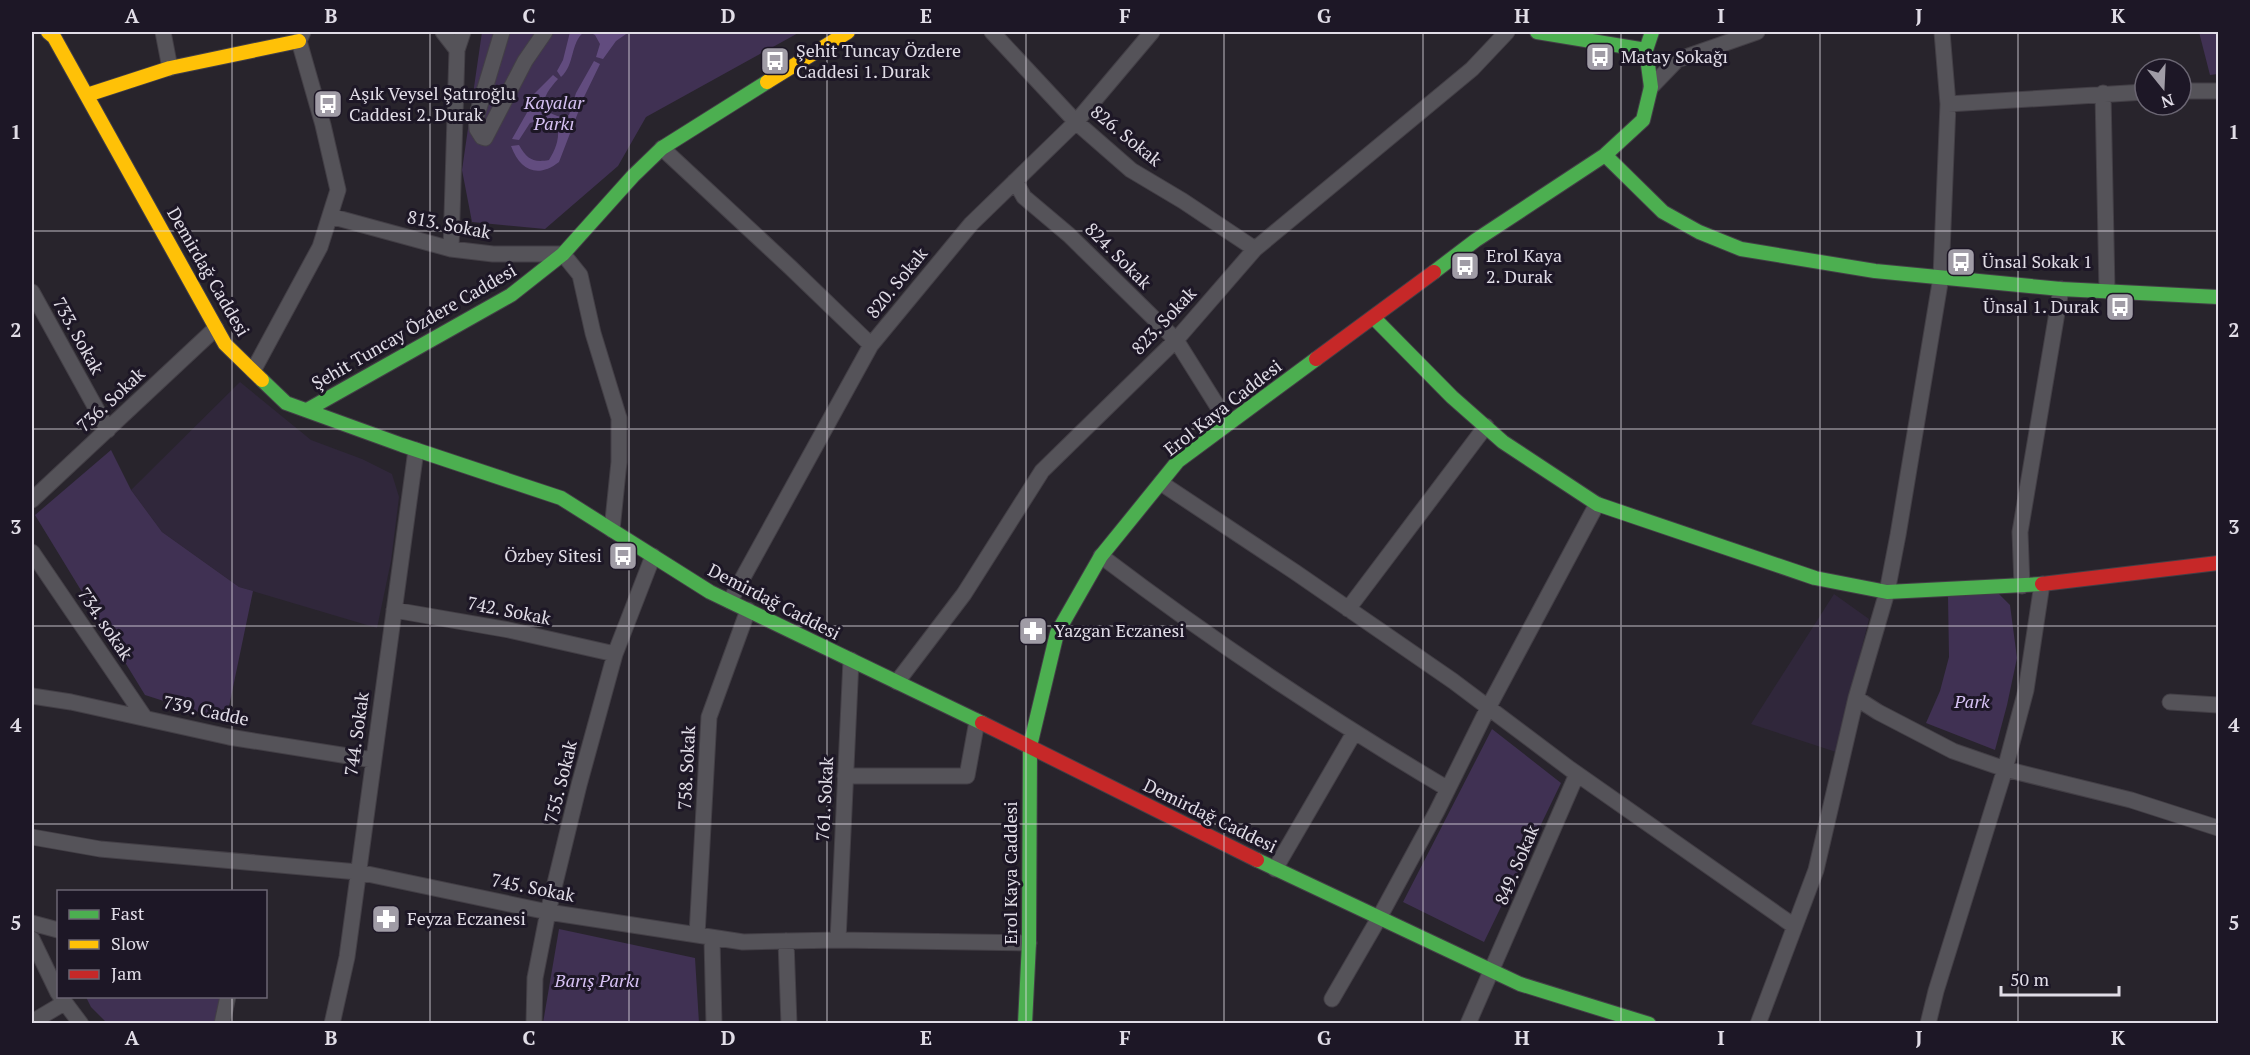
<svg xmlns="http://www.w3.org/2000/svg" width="2250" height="1055" viewBox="0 0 2250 1055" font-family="'PT Serif',serif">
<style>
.built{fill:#30273b}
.green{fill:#403153}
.water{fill:#624c7f}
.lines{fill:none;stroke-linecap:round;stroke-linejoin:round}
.street-casing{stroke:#433f46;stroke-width:17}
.fast-casing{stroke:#433f46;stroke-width:16}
.slow-casing{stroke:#433f46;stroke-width:16}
.jam-casing{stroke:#433f46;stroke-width:16}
.street{stroke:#555359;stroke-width:15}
.fast{stroke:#4caf50;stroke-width:14}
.slow{stroke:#ffc107;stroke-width:14}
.jam{stroke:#c62828;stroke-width:14}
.grid{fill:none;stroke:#e1dde7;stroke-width:1.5;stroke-opacity:0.55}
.labels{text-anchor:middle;stroke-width:6;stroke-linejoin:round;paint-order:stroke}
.poi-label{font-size:18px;fill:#e1dde7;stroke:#1d1726;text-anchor:start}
.park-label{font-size:18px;font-style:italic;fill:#d7c2f4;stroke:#1d1726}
.street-label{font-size:18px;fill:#e1dde7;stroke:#1d1726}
.neatline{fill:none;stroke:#e1dde7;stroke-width:2}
.grid-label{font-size:20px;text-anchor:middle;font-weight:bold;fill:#e1dde7}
</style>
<rect width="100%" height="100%" fill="#28242c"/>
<path class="built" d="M240 382 311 440 362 459 392 474 399 497 391 561 377 628 239 587 162 532 131 490Z
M1834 594 1869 619 1836 752 1751 724Z"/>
<path class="green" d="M482 32H800L646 117 618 166 545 229 472 222 462 170Z
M2199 32H2218V74L2210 75Z
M111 450 131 490 162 532 239 587 253 591 226 721 145 695 35 515Z
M1997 592 2010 605 2017 658 2007 705 1995 750 1926 723 1940 691 1949 657 1948 596Z
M1492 729 1561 783 1484 942 1403 902Z
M559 929 695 958 699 1023H543Z
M86 997H224L219 1024 107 1023 91 1007Z"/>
<path class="water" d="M570 32H584C570 43 575 65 561 77L557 71 563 60Z
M589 32H629L616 41 603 59 596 57 600 44 595 35Z
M594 61 600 64 584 97 559 162C537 179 520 170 511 146L519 145C527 159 533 163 549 160 555 150 559 141 558 129 548 122 541 119 530 123L519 140 512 139 529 109 534 94 553 75 558 79C550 88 543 96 543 109 551 113 560 120 569 115L576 93Z"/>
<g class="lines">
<g class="street-casing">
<path id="street" d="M163 32 170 68
M443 32 457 50
M502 32 476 118 477 129 482 137 485 138 525 61 545 32
M992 32 1076 122 1131 170 1183 201 1255 249
M1651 87 1677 60 1757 32
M2181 91H2218
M2103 93 2107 291
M1948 104 2145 92
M662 148 790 267 871 345
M1015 181 1024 197 1069 235 1176 340 1228 423
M330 216 451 249 493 254H563L580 275 593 333 619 418V462L612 530
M451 249 457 50 463 32
M32 292 108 430
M253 371 320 247 338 190 323 125 299 41 303 32
M1161 483 1295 572 1453 681 1570 769 1794 926
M32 500 216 328
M32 552 145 718
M1101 556C1213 641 1328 718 1448 789
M2022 586 2020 532 2061 289
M730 601 871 345 971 224 1076 122 1152 32
M1348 609 1486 426
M394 610 509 630 615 654
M897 682 964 594 1042 471 1176 340 1255 249 1472 69 1507 32
M32 696 71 702 229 737 373 760
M1856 698 1878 712 1953 751 2005 769 2131 800 2218 828
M2170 702 2218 705
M845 776H967L977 721
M32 837 100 849 358 872 548 912 743 942 838 940 1029 943
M1275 869 1354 733
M32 923 58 930
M697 935 709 717 748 610
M32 939 58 993
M712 939 714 1024
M838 940 851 660
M786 941 789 1024
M60 996 81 1024
M1332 999 1379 918 1437 811 1488 708 1597 504
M32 1022 64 1003
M222 1024 228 996
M332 1024 347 957 416 450
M534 1024 535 978 548 912 579 785 615 654 653 556
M1468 1024 1577 774
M1758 1024 1816 870 1856 698 1887 592 1898 535 1941 277 1948 104 1942 32
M1928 1024 1936 991 2005 769 2026 690 2042 584"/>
</g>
<g class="fast-casing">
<path id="fast" d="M1537 32 1646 50
M1605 155 1663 212 1699 232 1741 249 1875 271 2061 289 2218 297
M1434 272 1476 240 1605 155 1643 120 1651 87 1646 50 1652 32
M1374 318 1452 397 1503 442 1597 504 1815 578 1887 592 2042 584
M262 380 286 403 402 445 561 498 710 592 982 723
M307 410 511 295 563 254 633 176 662 148 767 82
M1257 860 1520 984 1649 1024
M1025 1024 1029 943 1030 746 1057 633 1101 556 1178 461 1316 359"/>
</g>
<g class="slow-casing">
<path id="slow" d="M48 32 54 37 225 344 262 380
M767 82 848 32
M87 95 170 68 299 41"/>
</g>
<g class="jam-casing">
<path id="jam" d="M1316 359 1434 272
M2042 584 2218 563
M982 723 1257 860"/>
</g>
<use href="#street" class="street"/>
<use href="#fast" class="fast"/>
<use href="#slow" class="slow"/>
<use href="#jam" class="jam"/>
</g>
<path class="grid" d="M232 32V892M430 32V1024M629 32V1024M827 32V1024M1026 32V1024M1224 32V1024M1423 32V1024M1621 32V1024M1820 32V1024M2018 32V1024M32 231H2218M32 429H2218M32 626H2218M32 824H2218M232 996V1024"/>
<defs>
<g id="bus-square" transform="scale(1.5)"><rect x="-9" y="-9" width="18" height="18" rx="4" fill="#a09ca6" stroke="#1d1726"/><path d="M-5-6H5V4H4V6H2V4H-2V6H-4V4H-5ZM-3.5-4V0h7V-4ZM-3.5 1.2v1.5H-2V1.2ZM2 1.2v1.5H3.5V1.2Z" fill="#fff"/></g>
<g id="pharmacy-square" transform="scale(1.5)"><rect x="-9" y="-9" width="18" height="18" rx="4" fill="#a09ca6" stroke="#1d1726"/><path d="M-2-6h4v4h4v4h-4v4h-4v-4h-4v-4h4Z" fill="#fff"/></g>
</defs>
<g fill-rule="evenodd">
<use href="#bus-square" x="1600" y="57"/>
<use href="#bus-square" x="775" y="61"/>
<use href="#bus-square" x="328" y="104"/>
<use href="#bus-square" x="1961" y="262"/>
<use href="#bus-square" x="1465" y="266"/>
<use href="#bus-square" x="2120" y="307"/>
<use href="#bus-square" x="623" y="556"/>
<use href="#pharmacy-square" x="1033" y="631"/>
<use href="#pharmacy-square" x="386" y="919"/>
</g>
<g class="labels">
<g class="poi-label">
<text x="796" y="57">Şehit Tuncay Özdere<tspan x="796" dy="21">Caddesi 1. Durak</tspan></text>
<text x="1621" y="63">Matay Sokağı</text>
<text x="349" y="100">Aşık Veysel Şatıroğlu<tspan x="349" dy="21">Caddesi 2. Durak</tspan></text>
<text x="1486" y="262">Erol Kaya<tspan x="1486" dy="21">2. Durak</tspan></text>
<text x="1982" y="268">Ünsal Sokak 1</text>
<text x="2099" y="313" text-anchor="end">Ünsal 1. Durak</text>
<text x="602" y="562" text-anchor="end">Özbey Sitesi</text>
<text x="1054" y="637">Yazgan Eczanesi</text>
<text x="407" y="925">Feyza Eczanesi</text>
</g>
<g class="park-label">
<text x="554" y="109">Kayalar<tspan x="554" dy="21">Parkı</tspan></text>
<text x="1972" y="708">Park</text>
<text x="597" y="987">Barış Parkı</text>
</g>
<g class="street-label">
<text transform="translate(1126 136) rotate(39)" y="6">826. Sokak</text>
<text transform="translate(449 225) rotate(11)" y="6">813. Sokak</text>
<text transform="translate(1118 256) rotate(45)" y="6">824. Sokak</text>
<text transform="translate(208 272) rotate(60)" y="6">Demirdağ Caddesi</text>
<text transform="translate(897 283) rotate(-51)" y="6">820. Sokak</text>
<text transform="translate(1164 321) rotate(-47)" y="6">823. Sokak</text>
<text transform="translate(414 327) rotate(-30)" y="6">Şehit Tuncay Özdere Caddesi</text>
<text transform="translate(78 336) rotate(61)" y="6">733. Sokak</text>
<text transform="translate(111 400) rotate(-43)" y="6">736. Sokak</text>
<text transform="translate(1223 408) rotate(-38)" y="6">Erol Kaya Caddesi</text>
<text transform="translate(774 602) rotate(27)" y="6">Demirdağ Caddesi</text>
<text transform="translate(509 611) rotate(11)" y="6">742. Sokak</text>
<text transform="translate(105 624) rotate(56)" y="6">734. sokak</text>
<text transform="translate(206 711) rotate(12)" y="6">739. Cadde</text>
<text transform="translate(357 734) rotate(-82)" y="6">744. Sokak</text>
<text transform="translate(687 768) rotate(-87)" y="6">758. Sokak</text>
<text transform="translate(561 782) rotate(-76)" y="6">755. Sokak</text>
<text transform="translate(825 799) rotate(-87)" y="6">761. Sokak</text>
<text transform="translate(1210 816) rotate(26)" y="6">Demirdağ Caddesi</text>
<text transform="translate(1517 865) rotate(-67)" y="6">849. Sokak</text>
<text transform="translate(1011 873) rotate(-90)" y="6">Erol Kaya Caddesi</text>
<text transform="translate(533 888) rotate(11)" y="6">745. Sokak</text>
</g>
</g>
<rect width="2250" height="1055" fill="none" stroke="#1d1726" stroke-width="66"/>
<rect x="57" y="890" width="210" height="108" fill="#1d1726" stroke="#6b6673" stroke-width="1.5"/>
<rect x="69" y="910" width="30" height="9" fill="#4caf50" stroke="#6b6673" stroke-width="1.5"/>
<text x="111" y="920" font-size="18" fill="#e1dde7">Fast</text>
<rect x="69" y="940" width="30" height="9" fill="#ffc107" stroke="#6b6673" stroke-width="1.5"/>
<text x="111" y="950" font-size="18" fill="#e1dde7">Slow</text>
<rect x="69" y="970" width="30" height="9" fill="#c62828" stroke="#6b6673" stroke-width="1.5"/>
<text x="111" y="980" font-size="18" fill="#e1dde7">Jam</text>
<g transform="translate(2163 87) rotate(162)"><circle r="28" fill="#1d1726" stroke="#6b6673" stroke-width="1.5"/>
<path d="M0-4.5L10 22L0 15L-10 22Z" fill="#a09ca6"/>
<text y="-9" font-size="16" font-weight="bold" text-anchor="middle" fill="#e1dde7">N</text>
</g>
<path d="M2001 986v9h118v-9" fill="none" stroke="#e1dde7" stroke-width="3"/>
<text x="2010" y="986" font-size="18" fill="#e1dde7" stroke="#1d1726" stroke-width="4.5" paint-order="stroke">50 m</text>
<rect x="33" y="33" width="2184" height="989" class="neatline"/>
<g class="grid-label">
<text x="132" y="23">A</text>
<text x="331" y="23">B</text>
<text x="529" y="23">C</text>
<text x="728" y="23">D</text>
<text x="926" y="23">E</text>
<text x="1125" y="23">F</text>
<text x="1324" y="23">G</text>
<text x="1522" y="23">H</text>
<text x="1721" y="23">I</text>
<text x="1919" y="23">J</text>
<text x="2118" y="23">K</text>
<text x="16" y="139">1</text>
<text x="2234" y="139">1</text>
<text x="16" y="337">2</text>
<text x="2234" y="337">2</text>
<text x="16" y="534">3</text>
<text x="2234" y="534">3</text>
<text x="16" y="732">4</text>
<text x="2234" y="732">4</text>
<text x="16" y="930">5</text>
<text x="2234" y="930">5</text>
<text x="132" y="1045">A</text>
<text x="331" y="1045">B</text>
<text x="529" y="1045">C</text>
<text x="728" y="1045">D</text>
<text x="926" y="1045">E</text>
<text x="1125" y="1045">F</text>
<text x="1324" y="1045">G</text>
<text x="1522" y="1045">H</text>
<text x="1721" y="1045">I</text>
<text x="1919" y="1045">J</text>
<text x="2118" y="1045">K</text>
</g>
</svg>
